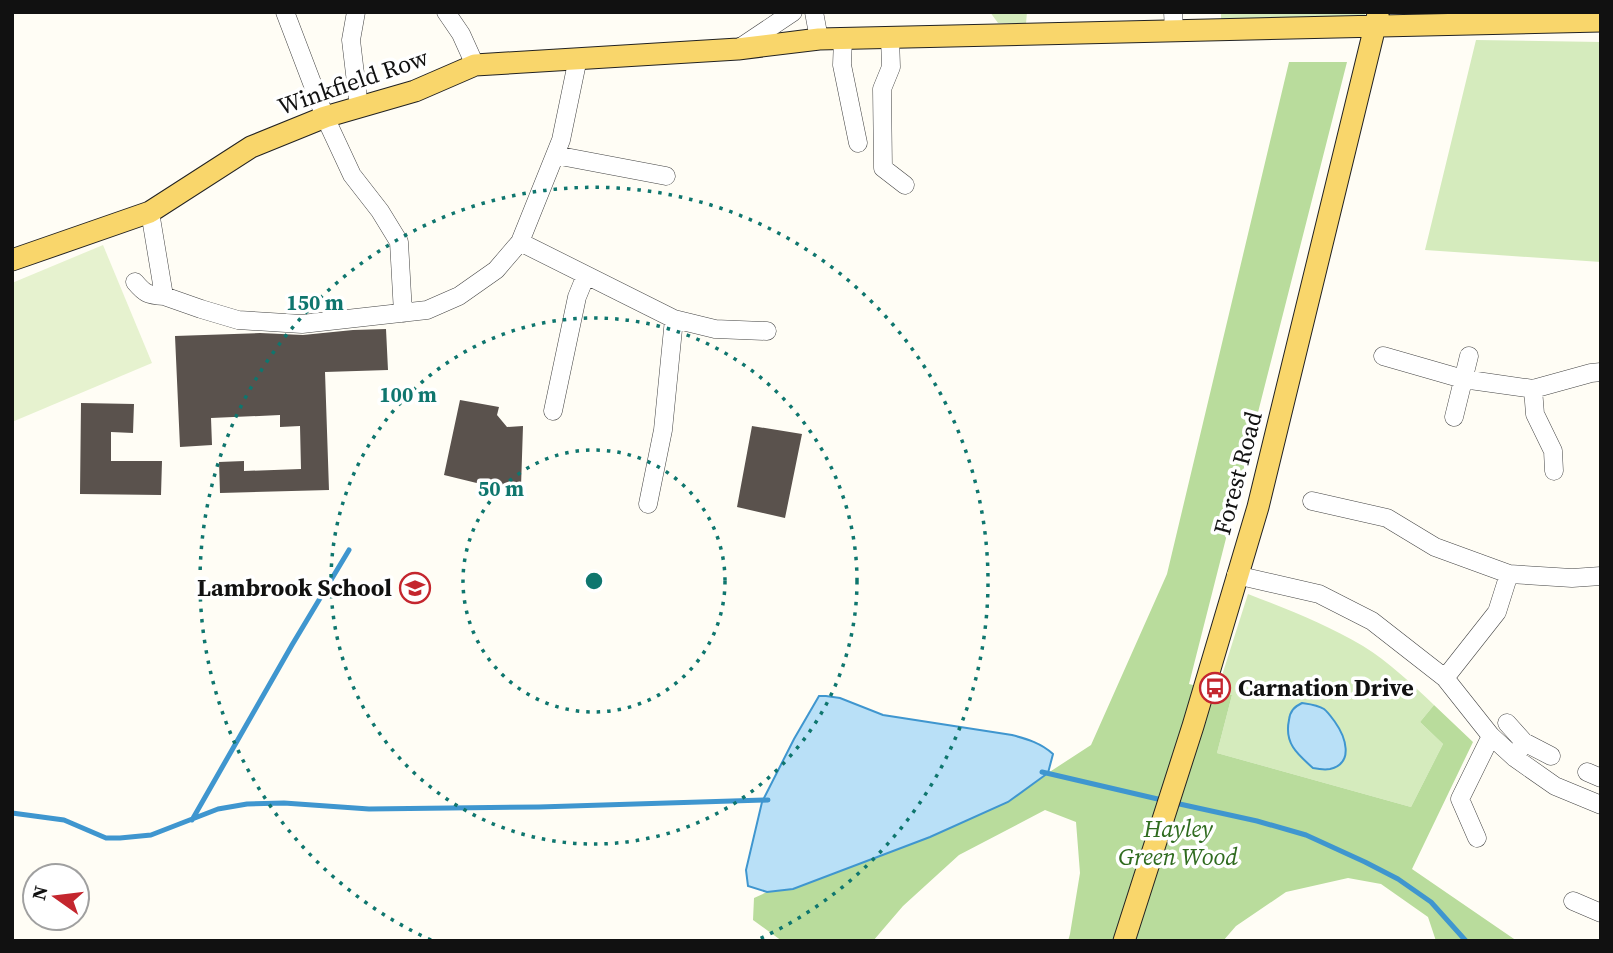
<svg xmlns="http://www.w3.org/2000/svg" width="1613" height="953" viewBox="0 0 1613 953" font-family="'Source Serif 4',serif">
<style>
.green{fill:#d5ebbd}
.forest{fill:#b9dc9c}
.pitch{fill:#e6f2cf}
.water{fill:#b9e0f7;stroke:#3f96cf;stroke-width:2}
.lines{fill:none;stroke-linecap:round;stroke-linejoin:round}
.stream{stroke:#3f96cf;stroke-width:5}
.building{fill:#5a524d}
.minor-casing{stroke:#444;stroke-width:19}
.major-casing{stroke:#222;stroke-width:23}
.minor{stroke:#fff;stroke-width:18}
.major{stroke:#f9d66b;stroke-width:21}
.ring{fill:none;stroke:#0f766e;stroke-width:3.5;stroke-dasharray:3.5 7}
.labels{text-anchor:middle;stroke-width:7;stroke-linejoin:round;paint-order:stroke}
.street-label{font-size:24px;fill:#111;stroke:#fff}
.poi-label{font-size:24px;font-weight:bold;fill:#111;stroke:#fff;text-anchor:end}
.park-label{font-size:24px;font-style:italic;fill:#2f6b1f;stroke:#fff}
.centre{fill:#0f766e;stroke:#fff;stroke-width:3.5}
.ring-label{font-size:21px;text-anchor:middle;font-weight:bold;fill:#0f766e;stroke:#fff;stroke-width:7;stroke-linejoin:round;paint-order:stroke}
</style>
<rect width="100%" height="100%" fill="#fffdf5"/>
<path class="green" d="M990 12H1027L1026 24 998 23Z
M1221 12H1365V15L1221 21Z
M1476 40 1601 42V262L1425 250Z
M1248 594C1287 609 1326 624 1363 646 1389 662 1412 684 1434 705L1420 722 1443 744 1411 807 1217 753 1232 695 1217 691Z"/>
<path class="forest" d="M1289 62H1347L1189 684 1232 695 1217 753 1411 807 1443 744 1420 722 1434 705 1473 742 1412 869 1517 941H1436L1428 917 1381 884 1348 878 1286 892 1236 926 1223 941H1068L1070 934 1080 873 1076 822 1045 810 959 855 903 906 873 941H782L753 920 754 898 767 892 793 889 1031 786 1048 773 1091 745 1167 574Z"/>
<path class="pitch" d="M103 245 152 363 12 422V283Z"/>
<path class="water" d="M819 696H826L840 698 883 715 1012 735C1027 739 1041 743 1053 754L1048 773 1008 802 930 837 793 889 767 892 748 886 746 870 762 802 794 739Z
M1302 703C1309 704 1318 705 1324 709 1328 712 1332 718 1335 722 1345 736 1355 763 1330 769 1325 770 1318 769 1313 768 1297 754 1284 743 1289 720 1290 711 1294 707 1302 703Z"/>
<g class="lines">
<path class="stream" d="M1042 772 1162 800
M1175 803 1257 821 1306 835 1365 862 1398 879 1431 902 1466 941
M12 813 64 820 106 838H120L151 835 218 809 247 804 284 803 369 809 539 807 768 800
M192 820 292 645 349 550"/>
</g>
<path class="building" d="M386 329 388 370 325 372 329 490 220 493 219 462 244 461V471L301 469 300 426 280 427V415L211 418 212 445 180 447 175 336 260 333 303 335 353 330Z
M460 400 499 407 497 415 507 427 523 426 521 487H493L444 475Z
M81 403 134 404 133 433 111 432V461H162L161 495 80 494Z
M752 426 802 434 785 518 737 507Z"/>
<g class="lines">
<g class="minor-casing">
<path id="minor" d="M285 12 325 117 352 175 380 211 399 242 403 313
M356 12 351 40 359 108
M446 12 461 34 475 65
M814 12 819 39
M1173 12 1174 30
M890 37 891 67 882 89 883 168 905 185
M843 38 842 65 858 143
M738 49 793 12
M555 155 666 176
M150 212 164 296 201 309 238 320 302 324 427 310 459 296 496 270 520 242 561 140 578 58
M520 242 674 319 715 329 767 331
M135 282C145 294 148 295 164 296
M1383 356 1463 379 1533 389 1591 373 1601 372
M1533 389 1535 414 1553 451 1554 471
M553 411 577 297 586 275
M1454 417 1469 356
M1312 501 1387 518 1435 547 1509 574 1572 578 1601 576
M648 504 663 430 674 319
M1236 575 1319 594 1372 621 1445 678 1491 736 1515 758 1555 786 1601 805
M1445 678 1497 612 1509 574
M1507 723 1524 742 1515 758
M1524 742 1551 756
M1587 772 1601 778
M1477 838 1460 799 1491 736
M1573 901 1601 913"/>
</g>
<g class="major-casing">
<path id="major" d="M12 260 150 212 251 147 325 117 415 91 475 65 738 49 819 39 1601 21
M1124 941 1193 726 1258 507 1378 14"/>
</g>
<use href="#minor" class="minor"/>
<use href="#major" class="major"/>
</g>
<g class="ring">
<circle cx="594" cy="581" r="131"/>
<circle cx="594" cy="581" r="263"/>
<path d="M431 940A394 394 0 1 1 757 940"/>
</g>
<defs>
<g id="school-ring" transform="scale(1.575)"><circle r="9.5" fill="#fff" stroke="#c4262e" stroke-width="1.5"/><path d="M0-5L7-2L0 1L-7-2ZM-4 1L0 2.5L4 1V4Q0 6-4 4Z" fill="#c4262e"/></g>
<g id="bus-ring" transform="scale(1.575)"><circle r="9.5" fill="#fff" stroke="#c4262e" stroke-width="1.5"/><path d="M-5-6H5V4H4V6H2V4H-2V6H-4V4H-5ZM-3.5-4V0h7V-4ZM-3.5 1.2v1.5H-2V1.2ZM2 1.2v1.5H3.5V1.2Z" fill="#c4262e"/></g>
</defs>
<g fill-rule="evenodd">
<use href="#school-ring" x="415" y="588"/>
<use href="#bus-ring" x="1215" y="688"/>
</g>
<g class="labels">
<g class="street-label">
<text transform="translate(353 82) rotate(-19)" y="8">Winkfield Row</text>
<text transform="translate(1238 473) rotate(-75)" y="8">Forest Road</text>
</g>
<g class="poi-label">
<text x="392" y="596">Lambrook School</text>
<text x="1238" y="696" text-anchor="start">Carnation Drive</text>
</g>
<g class="park-label">
<text x="1178" y="837">Hayley<tspan x="1178" dy="28">Green Wood</tspan></text>
</g>
</g>
<circle cx="594" cy="581" r="10" class="centre"/>
<g class="ring-label">
<text x="315" y="310">150 m</text>
<text x="408" y="402">100 m</text>
<text x="501" y="496">50 m</text>
</g>
<rect width="1613" height="953" fill="none" stroke="#111111" stroke-width="28"/>
<g transform="translate(56 897) rotate(284)"><circle r="33" fill="#ffffff" stroke="#a0a0a0" stroke-width="2"/>
<path d="M0-5L12 26L0 18L-12 26Z" fill="#c4262e"/>
<text y="-10" font-size="19" font-weight="bold" text-anchor="middle" fill="#111111">N</text>
</g>
</svg>
